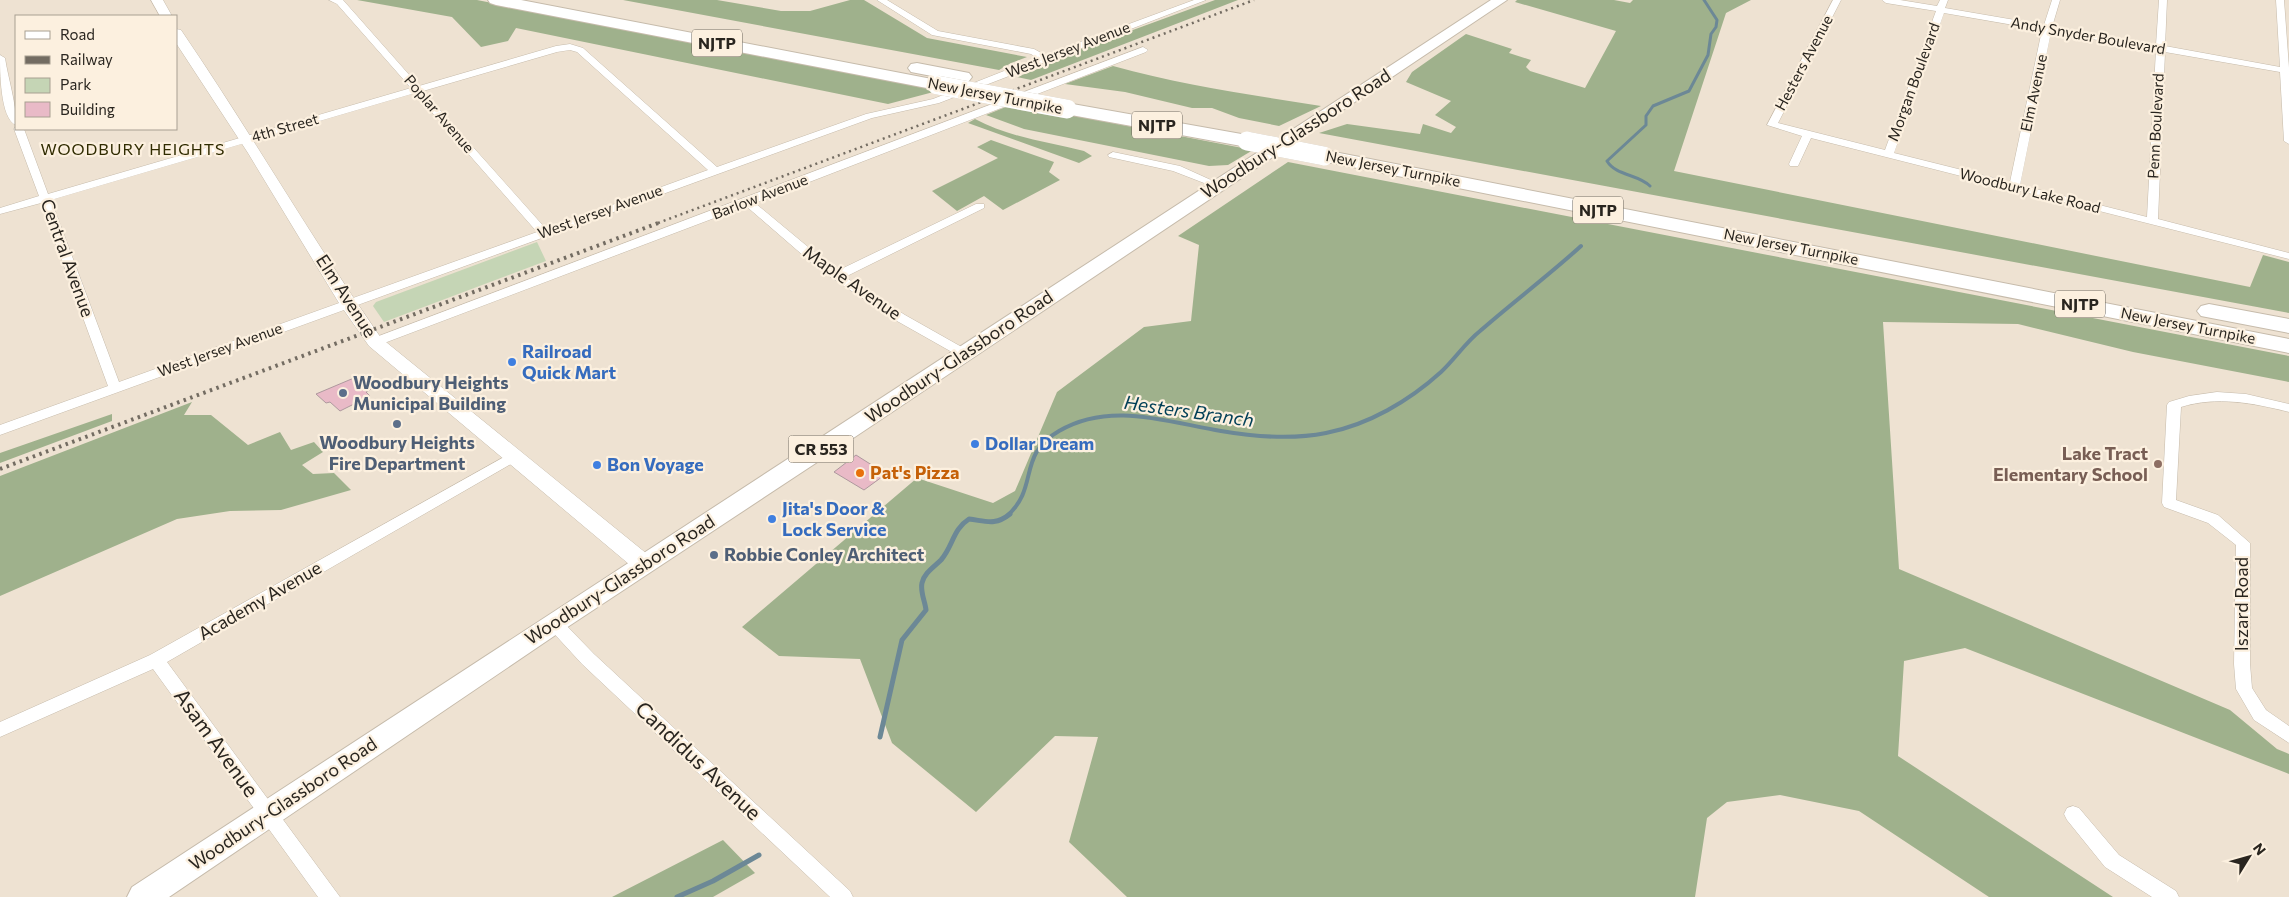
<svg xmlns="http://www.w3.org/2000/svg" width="2289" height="897" viewBox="0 0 2289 897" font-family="Commissioner,sans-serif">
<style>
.green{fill:#c5d5b5}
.forest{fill:#9fb18c}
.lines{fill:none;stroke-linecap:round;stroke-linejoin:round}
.stream-far2{stroke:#6c8896;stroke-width:3}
.stream-far1{stroke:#6c8896;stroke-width:4}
.stream{stroke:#6c8896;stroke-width:5}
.building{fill:#e9bac7;stroke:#ae999e}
.minor-casing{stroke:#c6bbab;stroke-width:1}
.secondary-casing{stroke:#c6bbab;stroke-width:1}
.primary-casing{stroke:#c6bbab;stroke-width:2}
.motorway-casing{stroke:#c6bbab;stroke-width:2}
.minor{fill:#fff;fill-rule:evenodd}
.secondary{fill:#fff;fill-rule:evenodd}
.primary{fill:#fff;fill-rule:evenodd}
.motorway{fill:#fff;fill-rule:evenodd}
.rail-far1{stroke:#736c62;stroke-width:2.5;stroke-dasharray:2 4;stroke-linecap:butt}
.rail{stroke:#736c62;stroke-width:4;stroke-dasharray:2.5 4.5;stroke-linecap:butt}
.motorway-bridge-casing{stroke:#c6bbab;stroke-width:19;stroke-linecap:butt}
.motorway-bridge{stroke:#fff;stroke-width:19}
.shop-dot{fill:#3f7fe0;stroke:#fcf0df;stroke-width:2}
.service-dot{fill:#5c6f8a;stroke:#fcf0df;stroke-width:2}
.education-dot{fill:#8d6e63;stroke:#fcf0df;stroke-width:2}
.food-dot{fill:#e8710a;stroke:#fcf0df;stroke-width:2}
.labels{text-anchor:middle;stroke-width:4.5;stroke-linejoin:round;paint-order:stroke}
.far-street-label{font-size:15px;fill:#29251f;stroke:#fcf0df}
.shield{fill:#fcf0df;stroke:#686259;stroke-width:1}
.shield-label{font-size:16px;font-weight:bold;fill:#29251f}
.far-quarter-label{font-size:16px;letter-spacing:1px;fill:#2f2b00;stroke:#fcf0df}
.street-label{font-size:18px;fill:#29251f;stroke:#fcf0df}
.shop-label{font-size:18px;font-weight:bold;fill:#366cbe;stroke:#fcf0df;text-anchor:start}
.service-label{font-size:18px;font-weight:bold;fill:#4e5e75;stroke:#fcf0df;text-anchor:start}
.education-label{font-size:18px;font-weight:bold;fill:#785e54;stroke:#fcf0df;text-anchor:end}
.food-label{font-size:18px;font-weight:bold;fill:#c56008;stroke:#fcf0df;text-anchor:start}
.water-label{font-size:19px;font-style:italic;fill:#013f57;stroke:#fcf0df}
.near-street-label{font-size:21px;fill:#29251f;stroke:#fcf0df}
</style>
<rect width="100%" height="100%" fill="#eee2d2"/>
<path class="green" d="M537 242 546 261 384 322 373 306 376 302Z"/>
<path class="forest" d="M357 0H477L941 90 888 104 516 28 508 41 481 47 452 17Z
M623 0H717L781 11H810L850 0H864L927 38 1027 57 1011 63 999 70Z
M1215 0H1238L1031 80 1017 77 1048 65 1059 57Z
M1517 0H1614L1630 3 1633 0H1751L1726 13 1674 171 2250 287 2263 255 2289 262V313L1319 133 1347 124 1420 134 1423 124 1451 133 1456 127 1435 115 1451 101 1406 82 1412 72 1466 34 1512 49 1509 53 1531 60 1526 67 1530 71 1585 88 1616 31 1515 2Z
M1113 66C1182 85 1251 95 1321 106L1279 126 1239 118 1212 108H1192L1125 92 1065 84Z
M1013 104 1253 150 1228 165 1209 166 1024 129 986 115Z
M975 119C1008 137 1048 142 1084 151L1092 156 1079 163 968 123Z
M991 140 1054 162 1049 172 1060 180 1003 210 984 196 957 211 932 191 998 158 977 147Z
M1288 162 2289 356V382L2133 352 2018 324 1883 322 1899 569 2230 710 2277 749 2289 754V774L1965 648 1904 661 1898 756 2113 897H1989L1859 811 1780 795 1727 802 1707 818 1695 897H1127L1069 842 1098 737 1055 736 976 812 892 743 860 659 779 656 742 627 917 478 993 503 1015 491 1057 392 1144 327 1191 321 1199 245 1178 236Z
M192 402 184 415H211L248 445 280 432 291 450 314 442 323 452 302 465 313 474 334 473 351 490 281 510 230 511 177 519 0 596V476Z
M112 414V421L0 463V453Z
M723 840 755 873 713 897H612Z"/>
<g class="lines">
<path class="stream-far2" d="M1650 186C1638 174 1616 176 1607 161L1646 125V116L1653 106 1689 91 1708 55 1711 34 1716 27 1717 20 1704 0"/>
<path class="stream-far1" d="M1008 515C1039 487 1017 455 1059 431 1110 401 1167 422 1221 431 1256 437 1291 440 1326 433 1368 425 1409 401 1441 372 1455 359 1465 343 1480 331 1513 302 1548 276 1581 246"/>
<path class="stream" d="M880 737 902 640 926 610C925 601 920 592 922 583 924 573 934 567 941 560 953 546 953 529 969 519 986 521 995 526 1010 514
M677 897 713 881 759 855"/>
</g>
<path class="building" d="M361 375 375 387 366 392 370 396 340 411 330 402 326 403 316 394Z
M856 455 886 474 864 490 834 472Z"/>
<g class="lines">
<g class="minor-casing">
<path id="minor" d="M329 0H343L419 86 556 46 570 44 583 48 717 167 866 114 933 99 1037 58 1031 54 932 35 877 0H887L938 31 1034 49 1045 55 1194 0H1206L939 103 872 118 0 435V425L108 386 41 203 0 214V208L39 196 14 129 15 127 16 129H24L48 194 411 88 337 4ZM570 50 577 52 708 170 546 229 423 91 557 52ZM415 93 537 232 119 382 51 200Z
M1833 0H1841L1778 123 1885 150 1936 11 1886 3 1882 0H1900L1937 6 1940 0H1948L1945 8 2044 25 2052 0H2060L2052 27 2156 45 2159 0H2167L2165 46 2280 67 2276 0H2284L2289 68V144L2284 141 2280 72 2165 52 2158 219 2289 253V259L1811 138 1798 166H1790L1789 164 1802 136 1767 125ZM1944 13 2042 30 2010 182 1894 153ZM2051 32 2156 50 2147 217 2020 185Z
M1143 47 1148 50 1146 52 755 203 837 271 976 204H984V208L845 277 905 315 967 350 969 353 967 356H959L897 321 820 270 746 206 379 345 375 346 369 342 371 339Z
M0 55 5 58C8 78 17 106 16 125 0 119 0 70 0 55Z
M1113 152 1180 166 1222 185 1217 188 1173 171 1109 157 1108 155Z
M2217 392 2246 394 2289 404V412C2253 403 2217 396 2181 407L2176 500 2218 515 2250 543V664L2252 688 2266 710 2289 726V743L2254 720 2236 689 2234 664 2236 545 2208 523 2164 507 2162 503 2167 405 2169 402 2189 396Z
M513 452 518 454 520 457 518 460 167 662 340 897H318L153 669 0 737V722L150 655Z
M554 617 560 619 594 654 850 891 853 897H830L582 664 548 627 546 623 548 619Z
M2073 806 2079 808 2119 855 2176 891 2179 897H2152L2105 867 2067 820 2064 814 2067 808Z"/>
</g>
<g class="secondary-casing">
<path id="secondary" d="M151 0H163L172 16H160Z
M176 29 181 30C250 131 311 238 381 338L652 558 655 564 652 570 644 572 636 570 369 346 339 303 248 153 176 43Z"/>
</g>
<g class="primary-casing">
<path id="primary" d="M1491 0H1507L822 459 563 630 169 897H127L132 887Z"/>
</g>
<g class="motorway-casing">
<path id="motorway" d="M488 0H521L937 80 943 81 946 85 943 89 937 90 496 5 490 3Z
M917 63 969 73 972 77 969 81 963 82 911 72 908 68 911 64Z
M1067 103 1247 135 1254 137 1257 141 1254 145 1247 147 1060 113 1058 109 1060 105Z
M1324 150 2289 339V353L1317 160 1314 156 1317 152Z
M2209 304 2289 319V333L2201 316 2197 311 2201 306Z"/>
</g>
<use href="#minor" class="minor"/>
<use href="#secondary" class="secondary"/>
<use href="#primary" class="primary"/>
<use href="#motorway" class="motorway"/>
<path class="rail-far1" d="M658 223 1254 0"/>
<path class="rail" d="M0 469 661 222"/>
<g class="motorway-bridge-casing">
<path id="motorway-bridge" d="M937 85 1067 109
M1247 141 1324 156"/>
</g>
<use href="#motorway-bridge" class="motorway-bridge"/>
</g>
<g class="shop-dot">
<circle cx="512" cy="362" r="5"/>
<circle cx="975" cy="444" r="5"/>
<circle cx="597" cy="465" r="5"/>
<circle cx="772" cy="519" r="5"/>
</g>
<g class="service-dot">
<circle cx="343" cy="393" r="5"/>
<circle cx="397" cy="424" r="5"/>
<circle cx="714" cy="555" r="5"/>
</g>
<circle class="education-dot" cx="2158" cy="464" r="5"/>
<circle class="food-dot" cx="860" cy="473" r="5"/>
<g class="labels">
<g class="far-street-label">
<text transform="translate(2088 36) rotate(10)" y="5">Andy Snyder Boulevard</text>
<text transform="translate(1068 50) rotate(-21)" y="5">West Jersey Avenue</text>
<text transform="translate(1804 63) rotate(-62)" y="5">Hesters Avenue</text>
<text transform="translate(1914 82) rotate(-70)" y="5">Morgan Boulevard</text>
<text transform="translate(2034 93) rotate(-78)" y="5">Elm Avenue</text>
<text transform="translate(995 96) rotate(11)" y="5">New Jersey Turnpike</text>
<text transform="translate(439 114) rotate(49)" y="5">Poplar Avenue</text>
<text transform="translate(2156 126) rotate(-87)" y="5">Penn Boulevard</text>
<text transform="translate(285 128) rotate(-16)" y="5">4th Street</text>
<text transform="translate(1393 169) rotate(11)" y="5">New Jersey Turnpike</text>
<text transform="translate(2030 191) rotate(14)" y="5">Woodbury Lake Road</text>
<text transform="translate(760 197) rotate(-21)" y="5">Barlow Avenue</text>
<text transform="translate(600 212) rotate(-20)" y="5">West Jersey Avenue</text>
<text transform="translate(1791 247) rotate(11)" y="5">New Jersey Turnpike</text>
<text transform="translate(2188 326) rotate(11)" y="5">New Jersey Turnpike</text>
<text transform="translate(220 350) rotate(-20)" y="5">West Jersey Avenue</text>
</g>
<g class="shield">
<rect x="692" y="29.5" width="50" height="27" rx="4"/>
<rect x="1132" y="111.5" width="50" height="27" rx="4"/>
<rect x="1573" y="196.5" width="50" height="27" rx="4"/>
<rect x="2055" y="290.5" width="50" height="27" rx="4"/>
<rect x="788.5" y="435.5" width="65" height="27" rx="4"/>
</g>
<g class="shield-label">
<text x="717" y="49">NJTP</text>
<text x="1157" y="131">NJTP</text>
<text x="1598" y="216">NJTP</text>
<text x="2080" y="310">NJTP</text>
<text x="821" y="455">CR 553</text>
</g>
<g class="far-quarter-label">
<text x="133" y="155">WOODBURY HEIGHTS</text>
</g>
<g class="street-label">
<text transform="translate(1296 134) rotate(-33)" y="6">Woodbury-Glassboro Road</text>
<text transform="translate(67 258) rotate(70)" y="6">Central Avenue</text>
<text transform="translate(852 283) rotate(35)" y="6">Maple Avenue</text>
<text transform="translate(346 296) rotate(57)" y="6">Elm Avenue</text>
<text transform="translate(959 357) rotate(-34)" y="6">Woodbury-Glassboro Road</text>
<text transform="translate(620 580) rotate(-33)" y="6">Woodbury-Glassboro Road</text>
<text transform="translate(260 601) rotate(-30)" y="6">Academy Avenue</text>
<text transform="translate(2242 604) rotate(-90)" y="6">Iszard Road</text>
<text transform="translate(283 804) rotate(-34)" y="6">Woodbury-Glassboro Road</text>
</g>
<g class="shop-label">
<text x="522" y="358">Railroad<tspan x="522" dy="21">Quick Mart</tspan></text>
<text x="985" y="450">Dollar Dream</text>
<text x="607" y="471">Bon Voyage</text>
<text x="782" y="515">Jita's Door &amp;<tspan x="782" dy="21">Lock Service</tspan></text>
</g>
<g class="service-label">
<text x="353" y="389">Woodbury Heights<tspan x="353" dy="21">Municipal Building</tspan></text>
<text x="397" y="449" text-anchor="middle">Woodbury Heights<tspan x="397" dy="21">Fire Department</tspan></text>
<text x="724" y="561">Robbie Conley Architect</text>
</g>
<g class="education-label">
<text x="2148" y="460">Lake Tract<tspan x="2148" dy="21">Elementary School</tspan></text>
</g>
<g class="food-label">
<text x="870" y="479">Pat's Pizza</text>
</g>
<g class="water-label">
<text transform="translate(1189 411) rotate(8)" y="7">Hesters Branch</text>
</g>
<g class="near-street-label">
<text transform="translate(216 743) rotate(54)" y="7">Asam Avenue</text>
<text transform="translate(698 761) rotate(43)" y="7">Candidus Avenue</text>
</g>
</g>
<rect x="15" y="15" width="162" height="115" fill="#fcf0df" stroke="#a89f92"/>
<rect x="25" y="31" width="25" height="8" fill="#ffffff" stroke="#a89f92"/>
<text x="60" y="40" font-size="15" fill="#29251f">Road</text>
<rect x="25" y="56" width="25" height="8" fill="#736c62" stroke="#a89f92"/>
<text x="60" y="65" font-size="15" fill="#29251f">Railway</text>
<rect x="25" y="78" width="25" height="15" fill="#c5d5b5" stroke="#a89f92"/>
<text x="60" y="90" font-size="15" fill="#29251f">Park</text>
<rect x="25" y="102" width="25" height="15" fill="#e9bac7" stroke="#a89f92"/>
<text x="60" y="115" font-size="15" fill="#29251f">Building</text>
<g transform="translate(2249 857) rotate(53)" stroke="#fcf0df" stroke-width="4" paint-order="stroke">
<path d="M0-4L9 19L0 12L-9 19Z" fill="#29251f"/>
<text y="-8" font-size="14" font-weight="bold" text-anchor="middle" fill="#29251f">N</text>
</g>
</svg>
